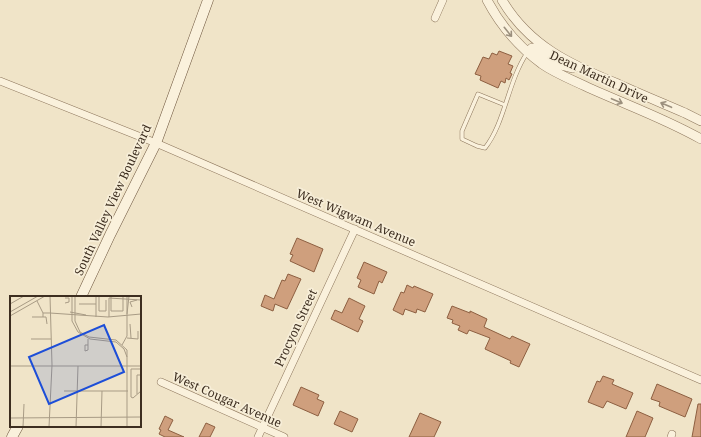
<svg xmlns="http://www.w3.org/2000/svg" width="701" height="437" viewBox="0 0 701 437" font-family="'Noto Serif',serif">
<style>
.building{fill:#cf9f7d;stroke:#8d5f41}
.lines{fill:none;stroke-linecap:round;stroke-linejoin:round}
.service-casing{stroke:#8d765c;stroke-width:4.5}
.minor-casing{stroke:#8d765c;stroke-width:8}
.tertiary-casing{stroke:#8d765c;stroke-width:10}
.secondary-casing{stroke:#6f573f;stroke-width:11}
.service{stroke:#faf1dc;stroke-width:3.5}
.minor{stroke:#faf1dc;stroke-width:7}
.tertiary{stroke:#faf1dc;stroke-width:9}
.secondary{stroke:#faf1dc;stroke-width:10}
.oneway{stroke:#9c907e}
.labels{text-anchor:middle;stroke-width:3.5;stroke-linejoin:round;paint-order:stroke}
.street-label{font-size:12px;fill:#3d2e20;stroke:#f7eed8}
.inset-road{fill:none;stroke:#a89b85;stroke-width:1}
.view{fill:#1d4ed8;fill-opacity:0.15;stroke:#1d4ed8;stroke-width:2}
.inset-edge{fill:none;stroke:#3d2e20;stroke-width:2}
</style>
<rect width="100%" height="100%" fill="#f0e4c8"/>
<path class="building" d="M499 51 512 56 508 64 513 66 510 73 512 74 509 80 506 78 505 83 501 81 498 88 480 80 481 76 475 74 483 57 489 59 492 53 497 55Z
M297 238 323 249 314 272 290 261 293 255 290 254Z
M364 262 387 272 382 283 379 281 374 294 358 287 361 280 357 278Z
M288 274 301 279 287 309 275 304 273 311 261 306 265 295 274 299 282 280 285 281Z
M407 285 413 288 414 286 433 294 425 312 417 309 416 313 405 309 403 315 393 310 401 292 404 293Z
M349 298 365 306 359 319 363 321 358 332 331 319 335 310 342 313Z
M452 306 470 313V311L487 319 484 327 510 339 512 336 530 344 519 367 510 363 511 361 485 349 490 338 469 330 467 334 458 330 460 326 452 323 453 320 447 318Z
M603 376 614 380 612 384 633 393 626 409 607 401 603 408 588 402 597 381 600 382Z
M657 384 692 399 685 417 659 406 660 402 651 399Z
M301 387 319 395 317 399 324 402 318 416 293 405Z
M698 404H701V437H692Z
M340 411 358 419 352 432 334 424Z
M637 411 653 418 645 437H626Z
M420 413 441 422 434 437H409Z
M165 416 173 420 168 430 184 437H165L159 434 161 430 159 429Z
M206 423 215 427 210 437H199Z"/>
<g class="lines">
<g class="service-casing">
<path id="service" d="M505 105 478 94 462 131V139L477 146 485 148C505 123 508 81 527 53"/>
</g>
<g class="minor-casing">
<path id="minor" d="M435 18 443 0
M0 81 156 143 701 380
M161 382 284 437
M258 437 355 229
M671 437 672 434"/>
</g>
<g class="tertiary-casing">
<path id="tertiary" d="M487 0C500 25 519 47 542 64 555 73 570 79 585 86 624 104 664 118 701 139
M502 0C529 46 571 65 618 84 640 94 662 103 685 113L701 121
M528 52 532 48 535 49 557 64 572 68"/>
</g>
<g class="secondary-casing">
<path id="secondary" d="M81 297 110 235 156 143 208 0
M12 437 18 426"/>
</g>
<use href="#service" class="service"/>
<use href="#minor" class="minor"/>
<use href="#tertiary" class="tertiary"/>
<use href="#secondary" class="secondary"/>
</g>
<defs><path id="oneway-shaft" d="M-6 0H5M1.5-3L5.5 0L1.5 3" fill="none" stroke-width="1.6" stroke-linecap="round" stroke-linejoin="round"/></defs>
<g class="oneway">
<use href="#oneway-shaft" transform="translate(508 32) rotate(51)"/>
<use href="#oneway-shaft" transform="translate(617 101) rotate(23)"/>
<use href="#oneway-shaft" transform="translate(666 105) rotate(-157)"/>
</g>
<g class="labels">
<g class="street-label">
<text transform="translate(599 77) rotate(25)" y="4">Dean Martin Drive</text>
<text transform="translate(113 200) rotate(-65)" y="4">South Valley View Boulevard</text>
<text transform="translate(356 218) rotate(23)" y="4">West Wigwam Avenue</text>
<text transform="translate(296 328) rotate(-65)" y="4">Procyon Street</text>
<text transform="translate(227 400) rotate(24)" y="4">West Cougar Avenue</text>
</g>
</g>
<g transform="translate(10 296)">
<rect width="131" height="131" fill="#f0e4c8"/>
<path class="inset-road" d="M62 0V25L68 36 80 43 106 46 114 53 117 61M65 0V25L70 36 79 41 106 44 117 54V131M86 0V21M89 1V15H96V4M101 1V15H113V0M27 5 33 17M55 7 59 6V2H55M0 8 14 0M69 8H86M122 11 120 6 127 4M0 16 28 0M60 16 76 19M117 18 119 0M0 20 35 0M22 21H36L37 28M33 21V17H40L98 21 131 18M99 21V2L131 4M120 28 121 42M117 42 128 43V35M21 43H41M78 49H75V55L78 54V43M112 49 117 40V0M0 70H131M131 73H121V101L123 102 131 95M54 95H118M127 98V79H131M0 122 131 121M13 131 14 108M39 131 42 69 40 0M66 131 68 70M91 131 92 95"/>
<path class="view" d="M94 29 114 76 39 108 19 61Z"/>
<rect width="131" height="131" class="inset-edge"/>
</g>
</svg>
